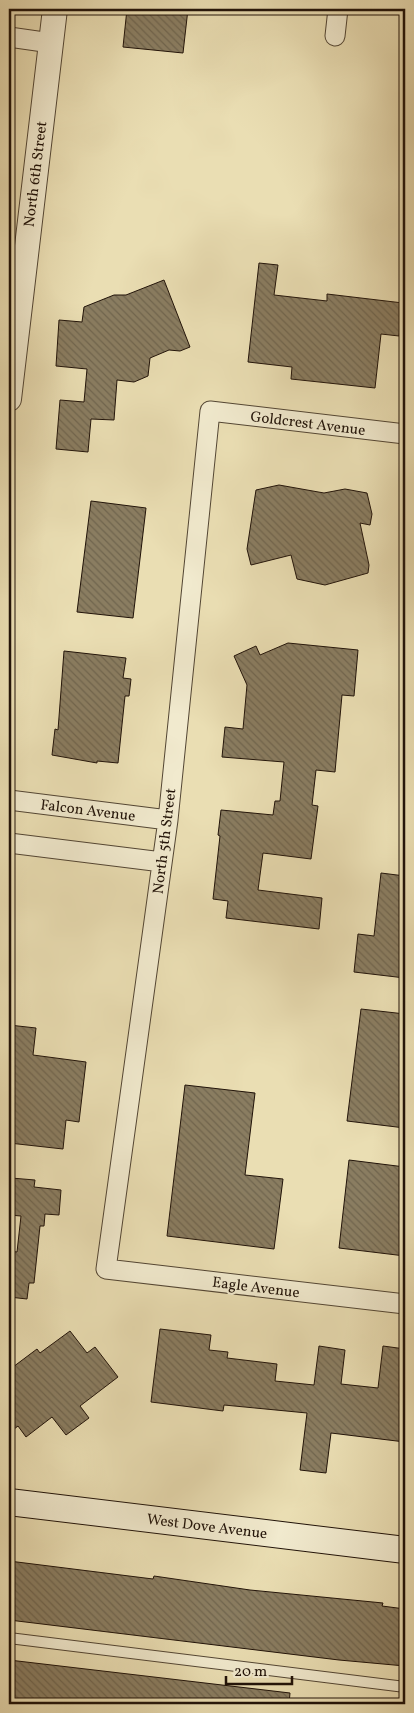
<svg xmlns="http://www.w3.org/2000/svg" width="414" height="1713" viewBox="0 0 414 1713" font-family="Vollkorn,serif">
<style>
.building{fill:url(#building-back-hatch);stroke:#211309}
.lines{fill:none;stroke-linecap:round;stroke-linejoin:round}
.service-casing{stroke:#534634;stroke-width:12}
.minor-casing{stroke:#534634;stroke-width:21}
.tertiary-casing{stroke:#534634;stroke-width:26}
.secondary-casing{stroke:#211309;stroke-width:28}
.service{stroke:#f1eace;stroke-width:10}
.minor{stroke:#f1eace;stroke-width:19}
.tertiary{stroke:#f1eace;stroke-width:24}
.secondary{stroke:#f1eace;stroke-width:26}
.labels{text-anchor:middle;stroke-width:4.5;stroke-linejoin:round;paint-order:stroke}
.street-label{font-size:15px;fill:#211309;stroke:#f1eace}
</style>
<defs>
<pattern id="building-back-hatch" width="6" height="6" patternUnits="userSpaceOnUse" patternTransform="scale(1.25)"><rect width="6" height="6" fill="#8a7d61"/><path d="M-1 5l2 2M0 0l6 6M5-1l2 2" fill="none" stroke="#70654e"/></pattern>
</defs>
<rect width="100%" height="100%" fill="#eadeb3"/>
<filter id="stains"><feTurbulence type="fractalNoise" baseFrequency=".004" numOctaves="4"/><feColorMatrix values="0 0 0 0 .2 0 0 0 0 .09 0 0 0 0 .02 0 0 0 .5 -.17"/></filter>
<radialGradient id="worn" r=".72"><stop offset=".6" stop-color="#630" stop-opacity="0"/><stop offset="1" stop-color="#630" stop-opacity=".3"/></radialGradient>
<path class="building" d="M127 9H188L183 53 123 47Z
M259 263 278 265 274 295 327 301V294L403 303 399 336 381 334 375 388 291 379 292 367 248 362Z
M164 280 190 347 180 351 169 350 150 358 148 376 134 382 117 380 114 420 91 419 88 452 56 449 60 400 84 402 87 369 56 366 59 320 82 322 84 307 114 295H126Z
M279 485 324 493 345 489 367 493 372 514 370 525 360 523 369 565 368 573 325 585 297 579 291 555 251 565 247 549 256 490Z
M91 501 146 508 133 618 77 612Z
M288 643 358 650 354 696 342 695 335 772 316 770 312 805 318 806 311 859 263 853 258 890 322 898 319 929 226 918 228 901 213 899 220 836 218 835 221 810 273 815 275 801H280L284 762 222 757 225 727 243 729 247 685 234 656 256 646 260 655Z
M64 651 126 658 123 678 131 679 129 696H125L118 763 97 761V763L52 755 55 729 58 730Z
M381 873 405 876V978L354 972 358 934 374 936Z
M361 1009 405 1014V1128L347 1121Z
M9 1025 36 1028 33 1055 86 1062 79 1122 66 1120 63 1149 9 1143Z
M185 1085 255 1093 245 1175 283 1179 274 1249 167 1236Z
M349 1160 405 1167V1256L339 1248Z
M11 1178 35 1180 34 1187 61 1190 59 1215 45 1214 44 1226H40L34 1283H29L27 1299 9 1297V1251L17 1252 21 1216 9 1215Z
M160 1329 211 1335 209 1350 228 1352 227 1358 277 1364 275 1381 314 1385 319 1346 345 1350 341 1384 378 1388 383 1346 405 1349V1442L331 1433 326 1473 300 1470 307 1413 224 1405 223 1411 151 1402Z
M70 1331 87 1353 95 1347 118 1377 80 1406 89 1418 66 1435 52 1417 26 1437 18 1426 9 1433V1370L37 1349 40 1353Z
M9 1561 153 1579 154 1576 250 1590 383 1603 382 1606 405 1609V1666L339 1660 9 1620Z
M9 1660 290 1693 289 1704H9Z"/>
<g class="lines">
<g class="service-casing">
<path id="service" d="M9 1638 405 1687"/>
</g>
<g class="minor-casing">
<path id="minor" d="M335 36 338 9
M9 37 51 43
M405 434 210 411 168 820 106 1269 405 1304
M9 800 168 820
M9 843 162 862"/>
</g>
<g class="tertiary-casing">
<path id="tertiary" d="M9 399 55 9"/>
</g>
<g class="secondary-casing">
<path id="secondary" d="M9 1502 405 1550"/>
</g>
<use href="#service" class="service"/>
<use href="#minor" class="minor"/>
<use href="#tertiary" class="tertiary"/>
<use href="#secondary" class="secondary"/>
</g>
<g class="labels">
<g class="street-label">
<text transform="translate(35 174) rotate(-83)" y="5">North 6th Street</text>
<text transform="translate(308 423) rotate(7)" y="5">Goldcrest Avenue</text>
<text transform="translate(88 810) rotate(7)" y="5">Falcon Avenue</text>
<text transform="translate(164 841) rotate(-83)" y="5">North 5th Street</text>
<text transform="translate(256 1287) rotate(7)" y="5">Eagle Avenue</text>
<text transform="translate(207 1526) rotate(7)" y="5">West Dove Avenue</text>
</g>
</g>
<rect width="414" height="1713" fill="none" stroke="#eadeb3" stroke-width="30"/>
<rect x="10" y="10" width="394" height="1693" fill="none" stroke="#211309" stroke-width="2.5"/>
<rect x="15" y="15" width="384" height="1683" fill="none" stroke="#211309"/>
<path d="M226 1676v8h66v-8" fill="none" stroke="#211309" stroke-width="2.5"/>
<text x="234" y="1676" font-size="15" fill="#211309" stroke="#f1eace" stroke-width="4" paint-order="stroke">20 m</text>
<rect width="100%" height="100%" filter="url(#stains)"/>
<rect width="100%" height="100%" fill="url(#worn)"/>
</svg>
